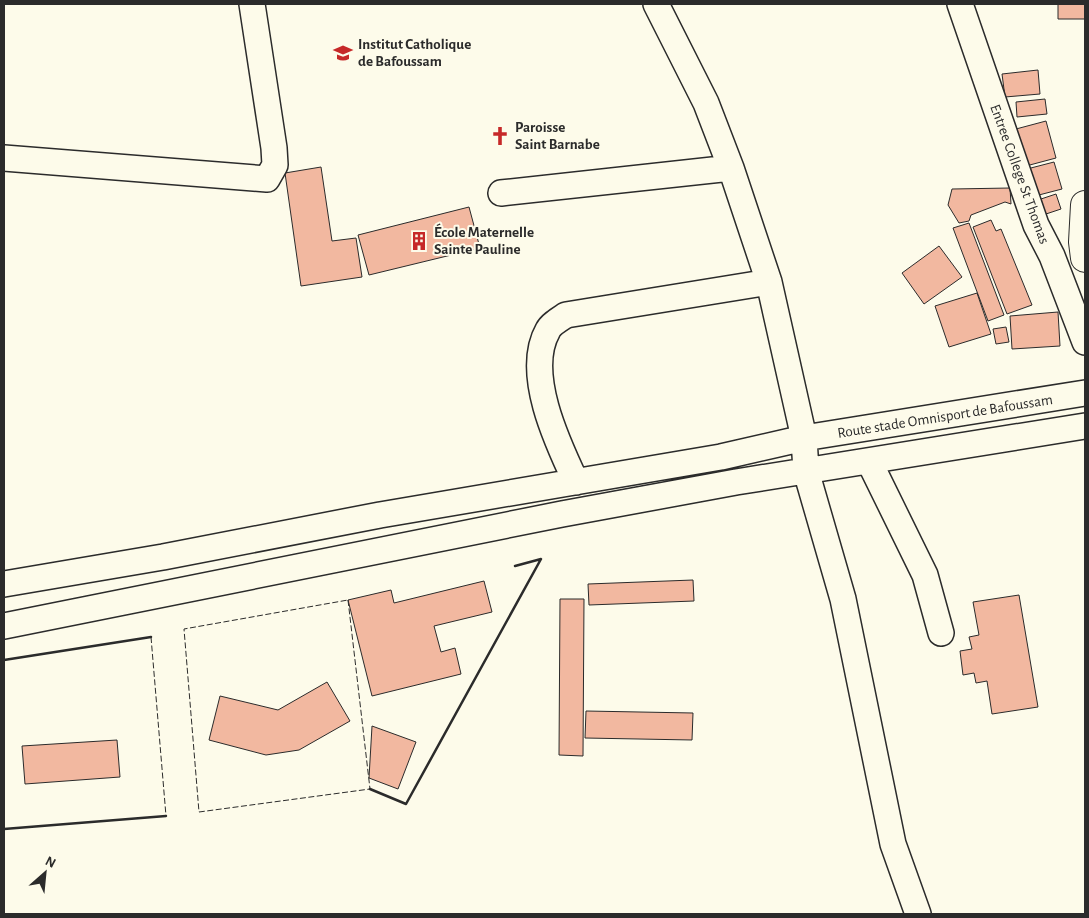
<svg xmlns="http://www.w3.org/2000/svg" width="1089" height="918" viewBox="0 0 1089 918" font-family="'Alegreya Sans',sans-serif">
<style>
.building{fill:#f2b8a0;stroke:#2b2b2b}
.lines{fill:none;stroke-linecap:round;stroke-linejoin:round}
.minor-casing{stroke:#2b2b2b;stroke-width:28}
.major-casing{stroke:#2b2b2b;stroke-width:30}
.minor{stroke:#fdfbea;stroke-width:25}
.major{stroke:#fdfbea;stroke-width:28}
.fence{stroke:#2b2b2b;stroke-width:1;stroke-dasharray:6 2.5;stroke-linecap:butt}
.wall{stroke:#2b2b2b;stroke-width:2.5}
.labels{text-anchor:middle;stroke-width:4;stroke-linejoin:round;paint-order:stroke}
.poi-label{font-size:15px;font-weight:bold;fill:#2b2b2b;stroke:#fdfbea;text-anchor:start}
.street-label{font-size:15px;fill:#2b2b2b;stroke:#fdfbea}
</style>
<rect width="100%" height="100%" fill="#fdfbea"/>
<path class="building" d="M1058 4H1085V19H1058Z
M1038 70 1040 94 1005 97 1002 74Z
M1045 99 1047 114 1017 117 1016 102Z
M1046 121 1056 158 1026 166 1016 129Z
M1054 162 1062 189 1035 196 1027 169Z
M321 167 332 241 356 238 362 277 301 286 285 173Z
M1010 188 1011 204 1005 202 971 215 969 221 959 223 948 205 952 189Z
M1056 194 1061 209 1043 215 1038 200Z
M469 207 480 248 369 275 358 235Z
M991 220 996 231 1001 229 1032 305 1007 314 973 227Z
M969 223 1004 315 988 321 953 228Z
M939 246 962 277 924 304 902 273Z
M977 293 991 334 949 347 935 306Z
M1058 312 1060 346 1012 349 1010 316Z
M1006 327 1009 342 996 344 993 329Z
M693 580 694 601 589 605 588 584Z
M484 581 492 612 434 626 441 652 455 648 461 674 372 696 348 600 391 590 394 603Z
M1019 595 1038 707 992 714 987 681 976 683 974 673 963 675 960 651 972 649 969 637 979 635 973 602Z
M560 599H584L583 756 559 755Z
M327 682 350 721 299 750 266 755 209 740 220 696 278 710Z
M586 711 693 713 692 740 585 738Z
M372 726 416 742 398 789 369 778Z
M117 740 120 777 25 784 22 746Z"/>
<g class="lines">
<g class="minor-casing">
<path id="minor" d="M656 4 706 103 731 168 769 282 804 438 806 471 843 599 893 844 918 914
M960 4 1036 225 1052 256 1085 342
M4 158 267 179 275 165 274 148 252 4
M501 193 731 168
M869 461 925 575 941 633
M576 482C557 442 524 372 548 330 551 324 560 319 566 315L769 282
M4 584 163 557 380 515 721 457 804 438 1085 393
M4 626 562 514 736 482 1085 426"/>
</g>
<g class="major-casing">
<path id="major" d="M1085 205 1083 242 1085 258"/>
</g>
<use href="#minor" class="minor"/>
<use href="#major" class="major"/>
<path class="fence" d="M348 600 370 789 199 812 184 629Z
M151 637 166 816"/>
<path class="wall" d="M4 660 151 637
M370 789 406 804 541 559 515 566
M4 829 166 816"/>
</g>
<defs>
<g id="school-bare" transform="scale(1.5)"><path d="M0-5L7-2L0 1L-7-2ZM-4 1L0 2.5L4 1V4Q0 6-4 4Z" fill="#c62828" stroke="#fdfbea" stroke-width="2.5" paint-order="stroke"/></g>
<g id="church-bare" transform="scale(1.5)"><path d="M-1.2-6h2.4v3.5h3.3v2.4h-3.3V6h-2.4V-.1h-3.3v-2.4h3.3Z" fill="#c62828" stroke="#fdfbea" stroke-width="2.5" paint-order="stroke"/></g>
<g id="building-bare" transform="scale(1.5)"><path d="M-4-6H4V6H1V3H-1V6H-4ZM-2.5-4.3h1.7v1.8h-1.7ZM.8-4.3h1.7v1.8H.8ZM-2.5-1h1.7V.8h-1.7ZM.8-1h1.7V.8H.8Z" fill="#c62828" stroke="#fdfbea" stroke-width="2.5" paint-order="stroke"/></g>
</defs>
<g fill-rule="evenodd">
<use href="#school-bare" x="343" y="53"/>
<use href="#church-bare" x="500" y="136"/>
<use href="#building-bare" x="419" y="241"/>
</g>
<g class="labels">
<g class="poi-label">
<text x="358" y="49">Institut Catholique<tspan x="358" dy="17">de Bafoussam</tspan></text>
<text x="515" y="132">Paroisse<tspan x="515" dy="17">Saint Barnabe</tspan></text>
<text x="434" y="237">École Maternelle<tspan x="434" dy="17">Sainte Pauline</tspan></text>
</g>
<g class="street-label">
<text transform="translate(1020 174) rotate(70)" y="5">Entree College St Thomas</text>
<text transform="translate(945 416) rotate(-9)" y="5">Route stade Omnisport de Bafoussam</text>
</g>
</g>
<rect width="1089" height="918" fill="none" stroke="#2b2b2b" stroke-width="10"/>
<g transform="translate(45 873) rotate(27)" stroke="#fdfbea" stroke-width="4" paint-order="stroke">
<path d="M0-4L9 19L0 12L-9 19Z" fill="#2b2b2b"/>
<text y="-8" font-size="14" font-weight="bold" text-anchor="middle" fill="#2b2b2b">N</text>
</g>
</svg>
